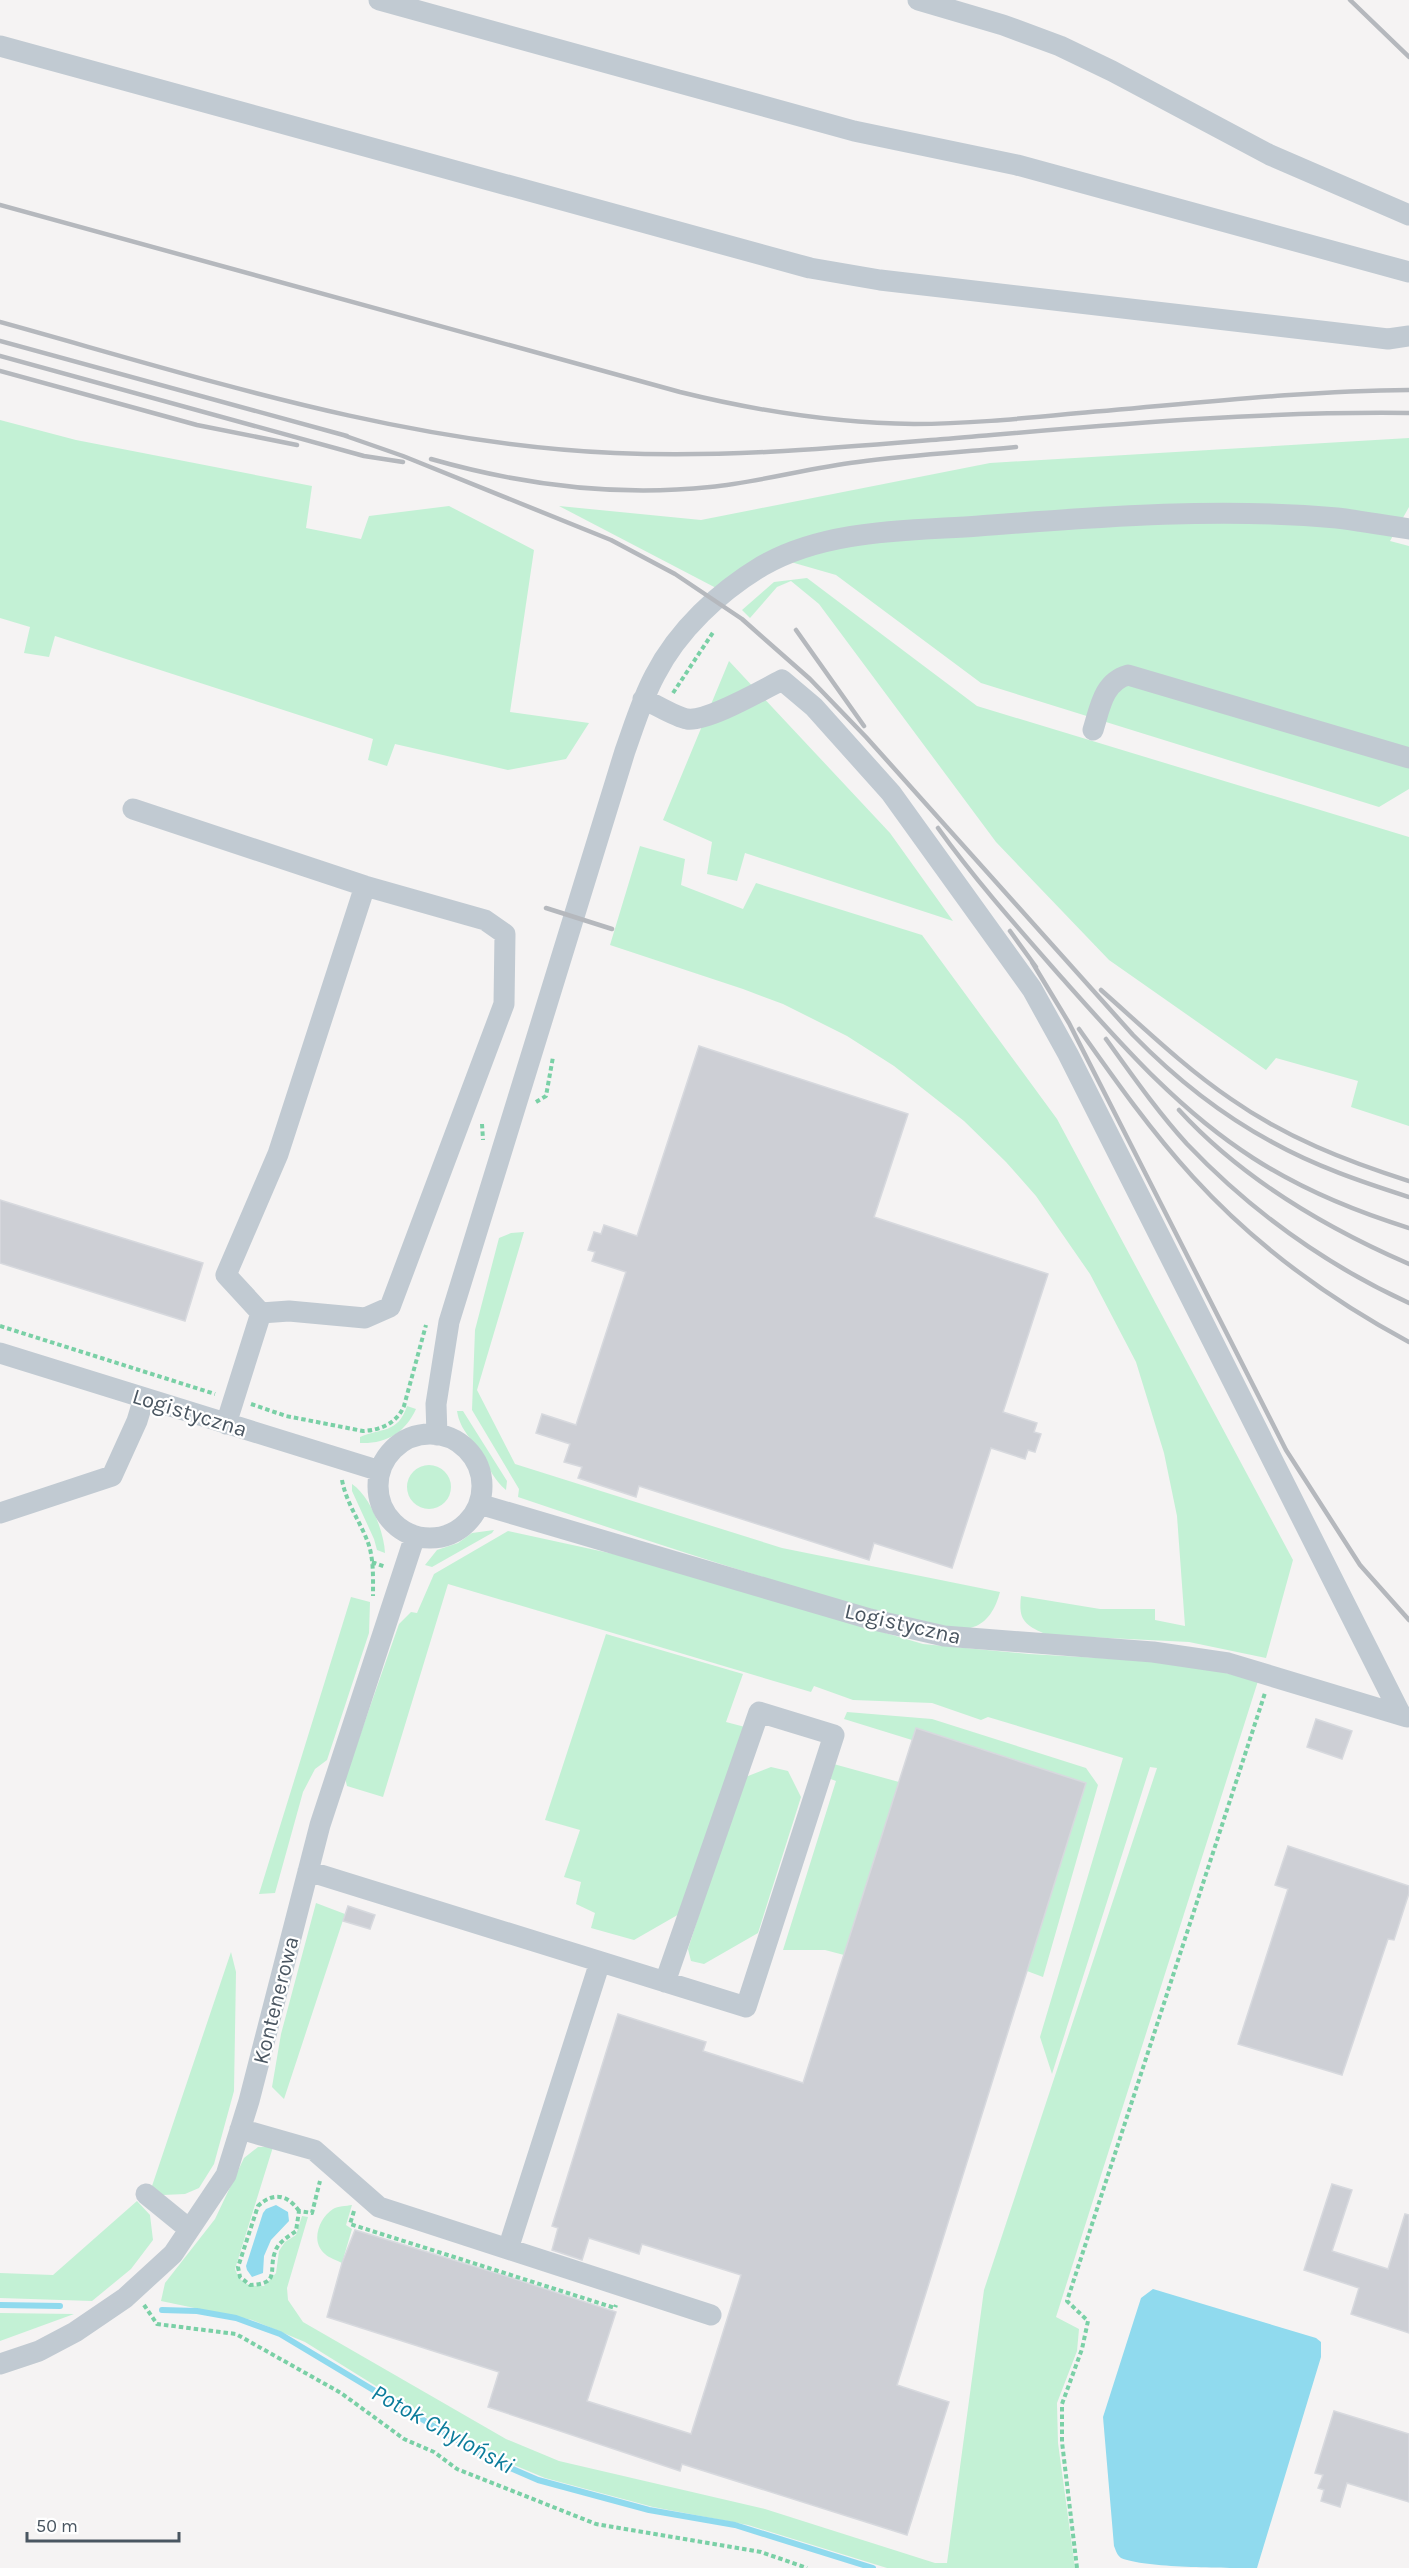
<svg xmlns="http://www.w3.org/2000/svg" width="1409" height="2568" viewBox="0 0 1409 2568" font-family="Karla,sans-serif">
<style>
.green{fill:#c3f1d5}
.water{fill:#90daee}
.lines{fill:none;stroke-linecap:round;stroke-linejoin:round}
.stream{stroke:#90daee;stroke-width:6}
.building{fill:#cdcfd5;stroke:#d7d9de;stroke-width:1.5}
.path{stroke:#7ad0a6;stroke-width:4;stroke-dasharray:4.5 3;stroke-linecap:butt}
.minor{stroke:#c1cad2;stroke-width:21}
.rail{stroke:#b5b8bd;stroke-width:4.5}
.labels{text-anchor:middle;stroke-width:4.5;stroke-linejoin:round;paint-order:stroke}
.street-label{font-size:22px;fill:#4a5661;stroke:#fff}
.water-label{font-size:24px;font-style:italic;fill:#0c7c9b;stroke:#fff}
</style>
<rect width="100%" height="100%" fill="#f5f3f3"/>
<path class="green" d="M0 420 76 440 312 486 306 528 361 539 369 516 449 506 534 550 510 712 589 723 566 759 508 770 395 744 387 766 368 760 373 739 55 636 49 657 24 653 30 627 0 618Z
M1409 438V507L1390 541 1409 546V789L1379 807 981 683 836 575 770 556 718 589 559 506 701 520 990 463Z
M807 578 977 706 1409 837V1126L1351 1107 1358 1081 1276 1058 1266 1070 1109 960 996 842 819 604 791 581 777 587 750 618 742 610 774 582Z
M729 661 890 833 953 921 745 853 737 881 707 874 712 842 663 820Z
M640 846 685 859 681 885 743 909 756 883 922 935 1057 1119 1293 1560 1266 1658 1189 1642 1047 1635C1025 1625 1018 1621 1021 1596L1100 1609H1155V1620L1185 1626 1177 1516 1164 1453 1136 1362 1090 1274 1036 1196 1006 1162 964 1121 894 1066 847 1036 783 1004 743 989 610 945Z
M524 1232 477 1390 515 1464 782 1548 1000 1592C996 1607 988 1624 970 1628 940 1634 869 1609 838 1600 730 1568 624 1533 518 1497L519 1489 472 1410 475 1330 499 1238 511 1233Z
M407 1406 416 1409C405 1433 386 1444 360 1443V1437C380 1428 398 1434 407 1406Z
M457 1411H463L507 1481 506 1490C494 1480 490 1469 482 1456 473 1439 460 1431 457 1411Z
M407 1487a22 22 0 1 1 44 0a22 22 0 1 1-44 0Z
M352 1484C370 1496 384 1531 385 1553L377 1550 374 1539 352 1491Z
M494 1530 492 1533 432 1567 425 1565 437 1550 458 1543 472 1533Z
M508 1531 623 1556 923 1644 1029 1654 1186 1663 1258 1681 1056 2317 1079 2329 1077 2351 1057 2403 1058 2443 1075 2568H887L748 2525 653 2507 545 2478 500 2459 445 2429 305 2342 252 2320 161 2301 165 2283 215 2219 244 2158 258 2147H273L235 2269C241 2285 248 2286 264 2286L276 2273 279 2251 285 2242 296 2235 302 2216 308 2217 287 2288 288 2300 303 2322 506 2439 559 2461 765 2509 935 2563H947L984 2290 1157 1768 1150 1767 1052 2074 1040 2037 1123 1758 988 1717 981 1720 932 1703 853 1700 814 1686 811 1692 448 1584 383 1797 347 1786 345 1778 399 1624 411 1612 417 1613 434 1574Z
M351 1597 370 1602 369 1633 327 1760 315 1769 303 1792 275 1893 259 1894Z
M606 1634 743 1674 726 1722 745 1727 688 1909 634 1940 591 1928 595 1913 576 1904 581 1882 564 1877 580 1830 545 1820Z
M847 1712 932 1719 1086 1768 1098 1785 1043 1977 1027 1971 1085 1783 916 1728 912 1740 844 1719Z
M830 1763 899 1782 844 1955 825 1950H783L836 1781 828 1778Z
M771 1767 788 1771 801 1797 758 1933 704 1964 691 1961 688 1949 743 1778Z
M316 1903 345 1914 284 2099 272 2087 281 2034Z
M231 1952 236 1972 234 2091 214 2164 199 2188 185 2194 163 2195 151 2189Z
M137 2201 150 2215 153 2240 131 2269 92 2301 0 2298V2273L53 2275Z
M352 2205 346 2225 352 2229 342 2263C337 2260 329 2258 325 2254 310 2242 319 2218 333 2209 338 2206 346 2206 352 2205Z
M0 2313 74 2314 0 2341Z"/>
<path class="water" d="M276 2205 288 2212 289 2221 271 2240 264 2256 263 2273 252 2277 247 2270 246 2266 263 2213 266 2209Z
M1153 2289 1316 2338 1321 2342V2357L1257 2568C1225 2568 1145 2568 1121 2558 1117 2555 1116 2551 1114 2546L1103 2417 1141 2298Z"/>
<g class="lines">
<path class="stream" d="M0 2305 60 2306
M162 2310 197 2311 236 2318 280 2334 485 2457 538 2480 649 2510 735 2525 873 2568"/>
</g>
<path class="building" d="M699 1046 908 1114 874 1217 1048 1274 1003 1412 1037 1423 1034 1432 1041 1434 1035 1452 1028 1450 1025 1459 991 1448 952 1568 874 1543 869 1560 639 1486 636 1497 578 1478 582 1467 564 1462 570 1444 536 1433 542 1414 576 1425 626 1272 592 1261 595 1252 588 1250 594 1232 601 1234 604 1225 637 1236Z
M0 1200 203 1263 185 1321 0 1263Z
M1316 1719 1352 1731 1342 1759 1307 1747Z
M916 1728 1086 1783 897 2385 949 2402 907 2535 682 2464 680 2471 488 2407 499 2372 327 2317 342 2263 355 2230 506 2276 616 2312 587 2401 691 2434 741 2275 642 2244 639 2254 589 2238 582 2260 552 2250 558 2228 552 2226 618 2014 706 2042 703 2051 803 2083Z
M1288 1846 1409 1886V1893L1394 1940 1388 1939 1342 2075 1238 2044 1288 1889 1275 1885Z
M348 1906 375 1915 370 1929 343 1921Z
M1332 2184 1352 2190 1332 2251 1388 2269 1405 2214 1409 2215V2333L1351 2314 1359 2288 1304 2270Z
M1334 2411 1409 2434V2502L1347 2483 1340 2507 1321 2501 1324 2490 1318 2488 1323 2475 1315 2473Z"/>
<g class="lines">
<path class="path" d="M673 693 714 631
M536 1102 546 1096 553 1057
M482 1124 483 1140
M0 1326 215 1394
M251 1404 286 1416 363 1431C381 1430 397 1423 404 1406L426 1325
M342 1480C346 1502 359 1520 367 1540 374 1557 373 1577 373 1596
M372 1562 386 1567
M299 2211C287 2194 273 2192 258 2206L238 2267 240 2277 250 2285C281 2284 268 2270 275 2252 278 2242 288 2237 296 2231L299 2211 312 2213 320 2181
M354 2211 350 2224 615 2308 616 2305
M144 2305 157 2324 236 2334 341 2393 404 2439 434 2452 457 2469 596 2524 761 2552 807 2568
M1077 2568 1062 2442V2404L1082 2349 1088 2321 1067 2301 1265 1693"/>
<path class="minor" d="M379 0 854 131 1017 165 1409 272
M918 0 1003 25 1060 46 1112 71 1270 155 1409 215
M0 46 810 268 880 280 1329 332 1388 339 1409 336
M643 699C655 704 675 717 687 719 708 722 762 690 782 680L814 707 891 793 1032 989 1068 1054 1401 1715
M1093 730C1100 708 1103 682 1128 675L1409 758
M133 809 365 886 485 920 505 934 504 1004 390 1307 365 1318 289 1311 261 1313 226 1424
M261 1313 226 1275 278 1154 365 886
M0 1353 380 1471
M378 1486a52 52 0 1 1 104 0a52 52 0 1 1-104 0Z
M437 1435 436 1404 449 1322 625 751C634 726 642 699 655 675 678 630 719 592 762 566 826 529 907 531 979 526 1097 517 1218 507 1337 518 1361 521 1385 525 1409 529
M479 1504 870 1619 944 1636 1153 1652 1228 1663 1407 1717
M0 1513 112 1476 137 1421 144 1398
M308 1871 746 2007 834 1735 759 1712 665 1982
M240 2129 314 2150 379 2207 711 2315
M146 2194 189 2229
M508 2249 600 1962
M0 2364 39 2351 75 2332 125 2298 173 2254 226 2175 249 2101 320 1825 415 1536"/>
<path class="rail" d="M1350 0 1409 57
M0 205 680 392C757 411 834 423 914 424 965 424 1017 419 1068 414 1181 405 1295 391 1409 390
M0 322C202 378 404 444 615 453 725 458 835 448 944 439 1099 426 1253 411 1409 413
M0 341 347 436
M0 356 364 456 403 462
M0 371 197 425 297 445
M340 434 403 456 611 540 675 574 742 619 810 679 866 737 1133 1035C1174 1077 1220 1114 1272 1142 1315 1166 1362 1182 1409 1197
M431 459C522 485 615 497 710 487 760 482 808 468 858 462 910 455 963 452 1016 447
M796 630 864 726
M938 828C976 881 1019 929 1062 978 1120 1043 1178 1110 1253 1158 1301 1189 1354 1211 1409 1228
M546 908 612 929
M1010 931 1036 967
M1032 962 1069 1023 1286 1450 1360 1565 1409 1620
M1101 990C1143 1027 1184 1067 1231 1099 1285 1137 1346 1161 1409 1181
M1079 1029C1115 1080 1151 1131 1193 1177 1254 1244 1329 1299 1409 1342
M1106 1039C1132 1075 1157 1111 1187 1144 1250 1210 1326 1265 1409 1303
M1179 1110C1242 1179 1324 1227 1409 1264"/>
</g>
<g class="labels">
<g class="street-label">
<text transform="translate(190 1412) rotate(17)" y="8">Logistyczna</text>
<text transform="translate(903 1623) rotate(13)" y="8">Logistyczna</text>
<text transform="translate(275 2000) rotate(-76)" y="8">Kontenerowa</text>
</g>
<g class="water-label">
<text transform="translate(443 2429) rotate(29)" y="8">Potok Chyloński</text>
</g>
</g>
<path d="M27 2532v9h152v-9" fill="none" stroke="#4a5661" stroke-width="3"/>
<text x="36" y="2532" font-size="18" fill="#4a5661" stroke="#ffffff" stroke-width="4.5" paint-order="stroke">50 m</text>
</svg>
